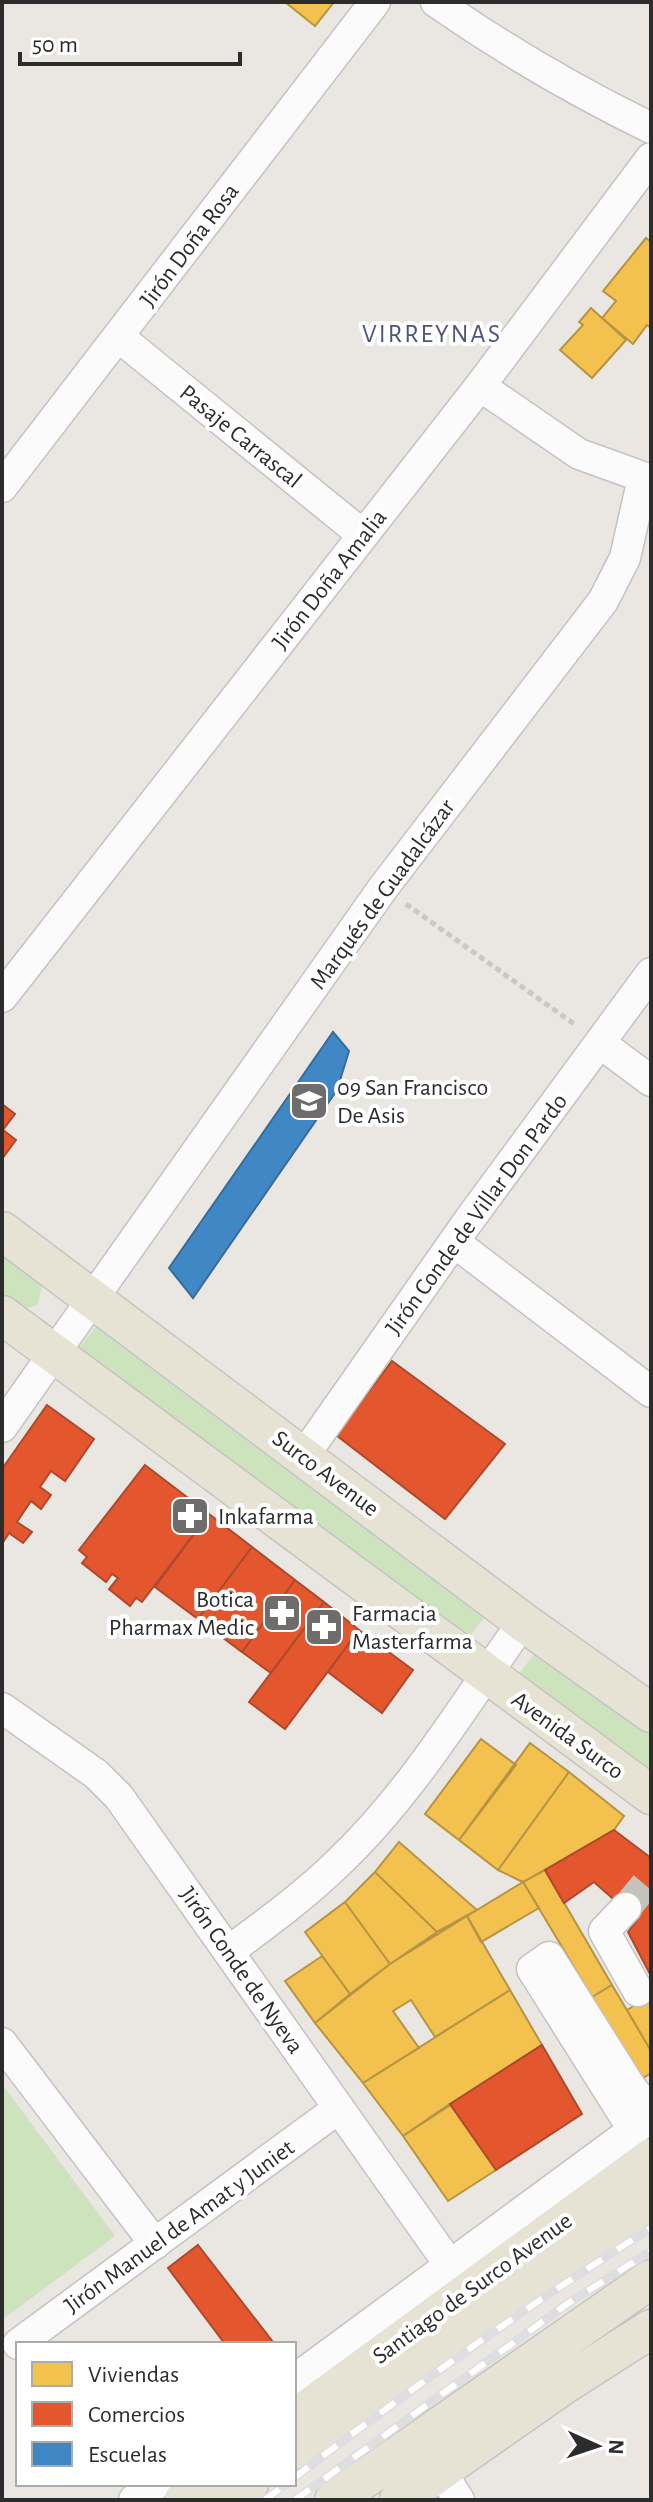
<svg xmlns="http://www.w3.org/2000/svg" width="653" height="2502" viewBox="0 0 653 2502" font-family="'Alegreya Sans',sans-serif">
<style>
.green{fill:#cce3be}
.homes{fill:#f2c14e;stroke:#b79444;stroke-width:2}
.shops{fill:#e4572e;stroke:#ad4a2d;stroke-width:2}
.schools{fill:#3f88c5;stroke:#396c97;stroke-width:2}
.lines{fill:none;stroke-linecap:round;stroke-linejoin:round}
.minor-tunnel{stroke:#c4c2be;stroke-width:30;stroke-dasharray:30 15;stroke-linecap:butt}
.minor-casing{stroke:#c4c3c2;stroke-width:33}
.major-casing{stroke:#c6c4c2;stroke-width:41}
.path{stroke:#c8c8c7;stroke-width:5;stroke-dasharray:6 4;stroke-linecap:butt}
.minor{stroke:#fcfbfb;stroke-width:30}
.major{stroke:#e6e3d5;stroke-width:38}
.rail-casing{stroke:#dedee0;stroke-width:9}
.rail{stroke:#fff;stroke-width:6;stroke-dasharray:18;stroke-linecap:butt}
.labels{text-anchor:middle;stroke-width:8;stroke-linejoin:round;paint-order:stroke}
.street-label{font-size:24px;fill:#2c2c2c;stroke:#fff}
.poi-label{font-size:24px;fill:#2c2c2c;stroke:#fff;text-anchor:start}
.neighbourhood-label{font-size:26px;letter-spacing:2px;fill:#4f557a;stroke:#fff}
</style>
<rect width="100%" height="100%" fill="#eae7e3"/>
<path class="green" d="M2 1251 43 1281 38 1304C23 1312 15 1306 2 1296Z
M100 1321 490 1610 468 1639 76 1352Z
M535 1653 651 1736V1777L513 1681Z
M2 2084 115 2236 2 2320Z"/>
<path class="homes" d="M285 2H334L315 26Z
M646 238 651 242V328L647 325 633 344 602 318 616 301 603 291Z
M591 308 626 340 592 378 560 350 583 325 579 322Z
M481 1739 516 1765 459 1840 425 1814Z
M530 1743 569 1772 498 1870 459 1840Z
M569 1772 624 1816 614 1830 523 1882 498 1870Z
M399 1842 477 1910 437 1932 375 1872Z
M545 1870 612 1985 592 1997 523 1882Z
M375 1872 437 1932 390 1964 345 1902Z
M523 1882 539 1908 481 1942 467 1916Z
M345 1902 390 1964 350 1994 305 1932Z
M467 1916 510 1990 435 2037 411 2000 393 2011 419 2048 363 2083 315 2023 390 1964Z
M322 1956 350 1994 315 2023 285 1981Z
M612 1985 651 2051V2073L640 2080 592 1997Z
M510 1990 542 2045 403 2136 363 2083Z
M651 1995V2051L627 2010Z
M450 2104 496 2170 448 2201 403 2136Z"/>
<path class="shops" d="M2 1104 15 1114 3 1130 16 1140 2 1159Z
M392 1361 505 1444 445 1519 336 1435Z
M47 1405 94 1439 65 1481 51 1471 40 1487 51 1495 41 1509 31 1501 17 1522 32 1532 23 1543 9 1533 2 1544V1469Z
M145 1465 209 1514 142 1602 136 1598 130 1606 109 1589 118 1578 112 1574 106 1582 82 1563 87 1557 79 1550Z
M209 1514 252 1547 198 1619 155 1587Z
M252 1547 295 1580 242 1652 198 1619Z
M295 1580 324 1602 271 1673 242 1652Z
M324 1602 359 1630 285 1729 249 1702Z
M359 1630 413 1670 382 1713 328 1672Z
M614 1830 651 1858V1976L628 1932 637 1920 594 1882 564 1903 545 1870Z
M542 2045 582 2114 496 2170 450 2104Z
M198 2245 273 2342 270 2344H225L168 2268Z"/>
<path class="schools" d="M333 1032 349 1051 337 1090 193 1298 169 1268Z"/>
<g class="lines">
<path class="minor-tunnel" d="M626 1908 651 1878"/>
<g class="minor-casing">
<path id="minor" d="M436 2C505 50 575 91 651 128
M119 337 363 535
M480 386 579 454 651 480
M2 487 375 2
M2 997 480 386 651 158
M600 1043 651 1081
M454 1242 651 1392
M2 1427 383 888 603 601 625 558 643 478
M303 1457 467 1223 651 973
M2 1708 96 1774 119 1797 449 2264
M626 1908 604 1931 638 1991
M229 1951C267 1923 304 1896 338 1863 411 1794 465 1703 523 1622
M2 2043 155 2244
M634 2131 532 1969 549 1957 630 2086 651 2113
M18 2344 339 2108
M294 2380 651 2117
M440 2470 459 2500
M134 2500 156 2484"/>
</g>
<g class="major-casing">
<path id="major" d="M2 1231 523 1622 651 1713
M2 1315 651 1795
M294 2419 651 2158
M294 2450 651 2202
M184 2500 206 2484
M228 2500 249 2484
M334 2500 651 2279
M399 2500 565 2384 651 2329"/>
</g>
<path class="path" d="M406 904 577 1026"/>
<use href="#minor" class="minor"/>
<use href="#major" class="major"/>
<g class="rail-casing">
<path id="rail" d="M294 2478C410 2389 528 2305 651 2228
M265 2500 286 2484
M295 2500 567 2304 651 2251"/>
</g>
<use href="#rail" class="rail"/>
</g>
<defs>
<g id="school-square" transform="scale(2)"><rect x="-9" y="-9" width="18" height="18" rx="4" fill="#6e6d6c" stroke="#fff"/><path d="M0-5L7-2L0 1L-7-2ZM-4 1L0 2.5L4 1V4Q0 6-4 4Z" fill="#fff"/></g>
<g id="pharmacy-square" transform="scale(2)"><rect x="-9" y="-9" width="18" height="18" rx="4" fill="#6e6d6c" stroke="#fff"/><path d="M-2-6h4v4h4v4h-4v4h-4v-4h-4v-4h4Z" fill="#fff"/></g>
</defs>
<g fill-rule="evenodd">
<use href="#school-square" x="309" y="1101"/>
<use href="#pharmacy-square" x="190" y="1516"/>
<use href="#pharmacy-square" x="282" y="1613"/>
<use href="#pharmacy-square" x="324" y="1627"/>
</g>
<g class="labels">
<g class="street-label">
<text transform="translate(189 245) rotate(-53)" y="8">Jirón Doña Rosa</text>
<text transform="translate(241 436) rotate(39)" y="8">Pasaje Carrascal</text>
<text transform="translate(329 579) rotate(-52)" y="8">Jirón Doña Amalia</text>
<text transform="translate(382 894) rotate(-54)" y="8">Marqués de Guadalcázar</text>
<text transform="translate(476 1214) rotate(-54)" y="8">Jirón Conde de Villar Don Pardo</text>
<text transform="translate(326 1473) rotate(37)" y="8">Surco Avenue</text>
<text transform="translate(568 1735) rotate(36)" y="8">Avenida Surco</text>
<text transform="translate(242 1970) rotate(55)" y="8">Jirón Conde de Nyeva</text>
<text transform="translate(179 2226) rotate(-36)" y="8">Jirón Manuel de Amat y Juniet</text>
<text transform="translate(472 2288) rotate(-36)" y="8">Santiago de Surco Avenue</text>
</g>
<g class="poi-label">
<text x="337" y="1095">09 San Francisco<tspan x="337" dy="28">De Asis</tspan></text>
<text x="218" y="1524">Inkafarma</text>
<text x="254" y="1607" text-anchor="end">Botica<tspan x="254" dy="28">Pharmax Medic</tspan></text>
<text x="352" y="1621">Farmacia<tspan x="352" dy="28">Masterfarma</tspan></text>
</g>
<g class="neighbourhood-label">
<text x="432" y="342">VIRREYNAS</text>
</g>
</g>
<rect width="653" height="2502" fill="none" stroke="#2c2c2c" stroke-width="8"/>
<rect x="16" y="2342" width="280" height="144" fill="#ffffff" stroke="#ababab" stroke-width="2"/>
<rect x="32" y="2362" width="40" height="24" fill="#f2c14e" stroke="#ababab" stroke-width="2"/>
<text x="88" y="2382" font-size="24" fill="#2c2c2c">Viviendas</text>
<rect x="32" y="2402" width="40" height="24" fill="#e4572e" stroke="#ababab" stroke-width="2"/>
<text x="88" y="2422" font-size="24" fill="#2c2c2c">Comercios</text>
<rect x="32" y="2442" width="40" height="24" fill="#3f88c5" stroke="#ababab" stroke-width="2"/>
<text x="88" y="2462" font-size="24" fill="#2c2c2c">Escuelas</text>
<g transform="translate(597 2446) rotate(93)" stroke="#ffffff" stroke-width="6" paint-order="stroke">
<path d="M0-6L14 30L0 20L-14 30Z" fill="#2c2c2c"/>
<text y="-12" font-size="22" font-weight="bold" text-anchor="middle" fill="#2c2c2c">N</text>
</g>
<path d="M20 52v12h220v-12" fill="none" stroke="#2c2c2c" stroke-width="4"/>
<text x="32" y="52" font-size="24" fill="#2c2c2c" stroke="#ffffff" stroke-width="6" paint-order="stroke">50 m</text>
</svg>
